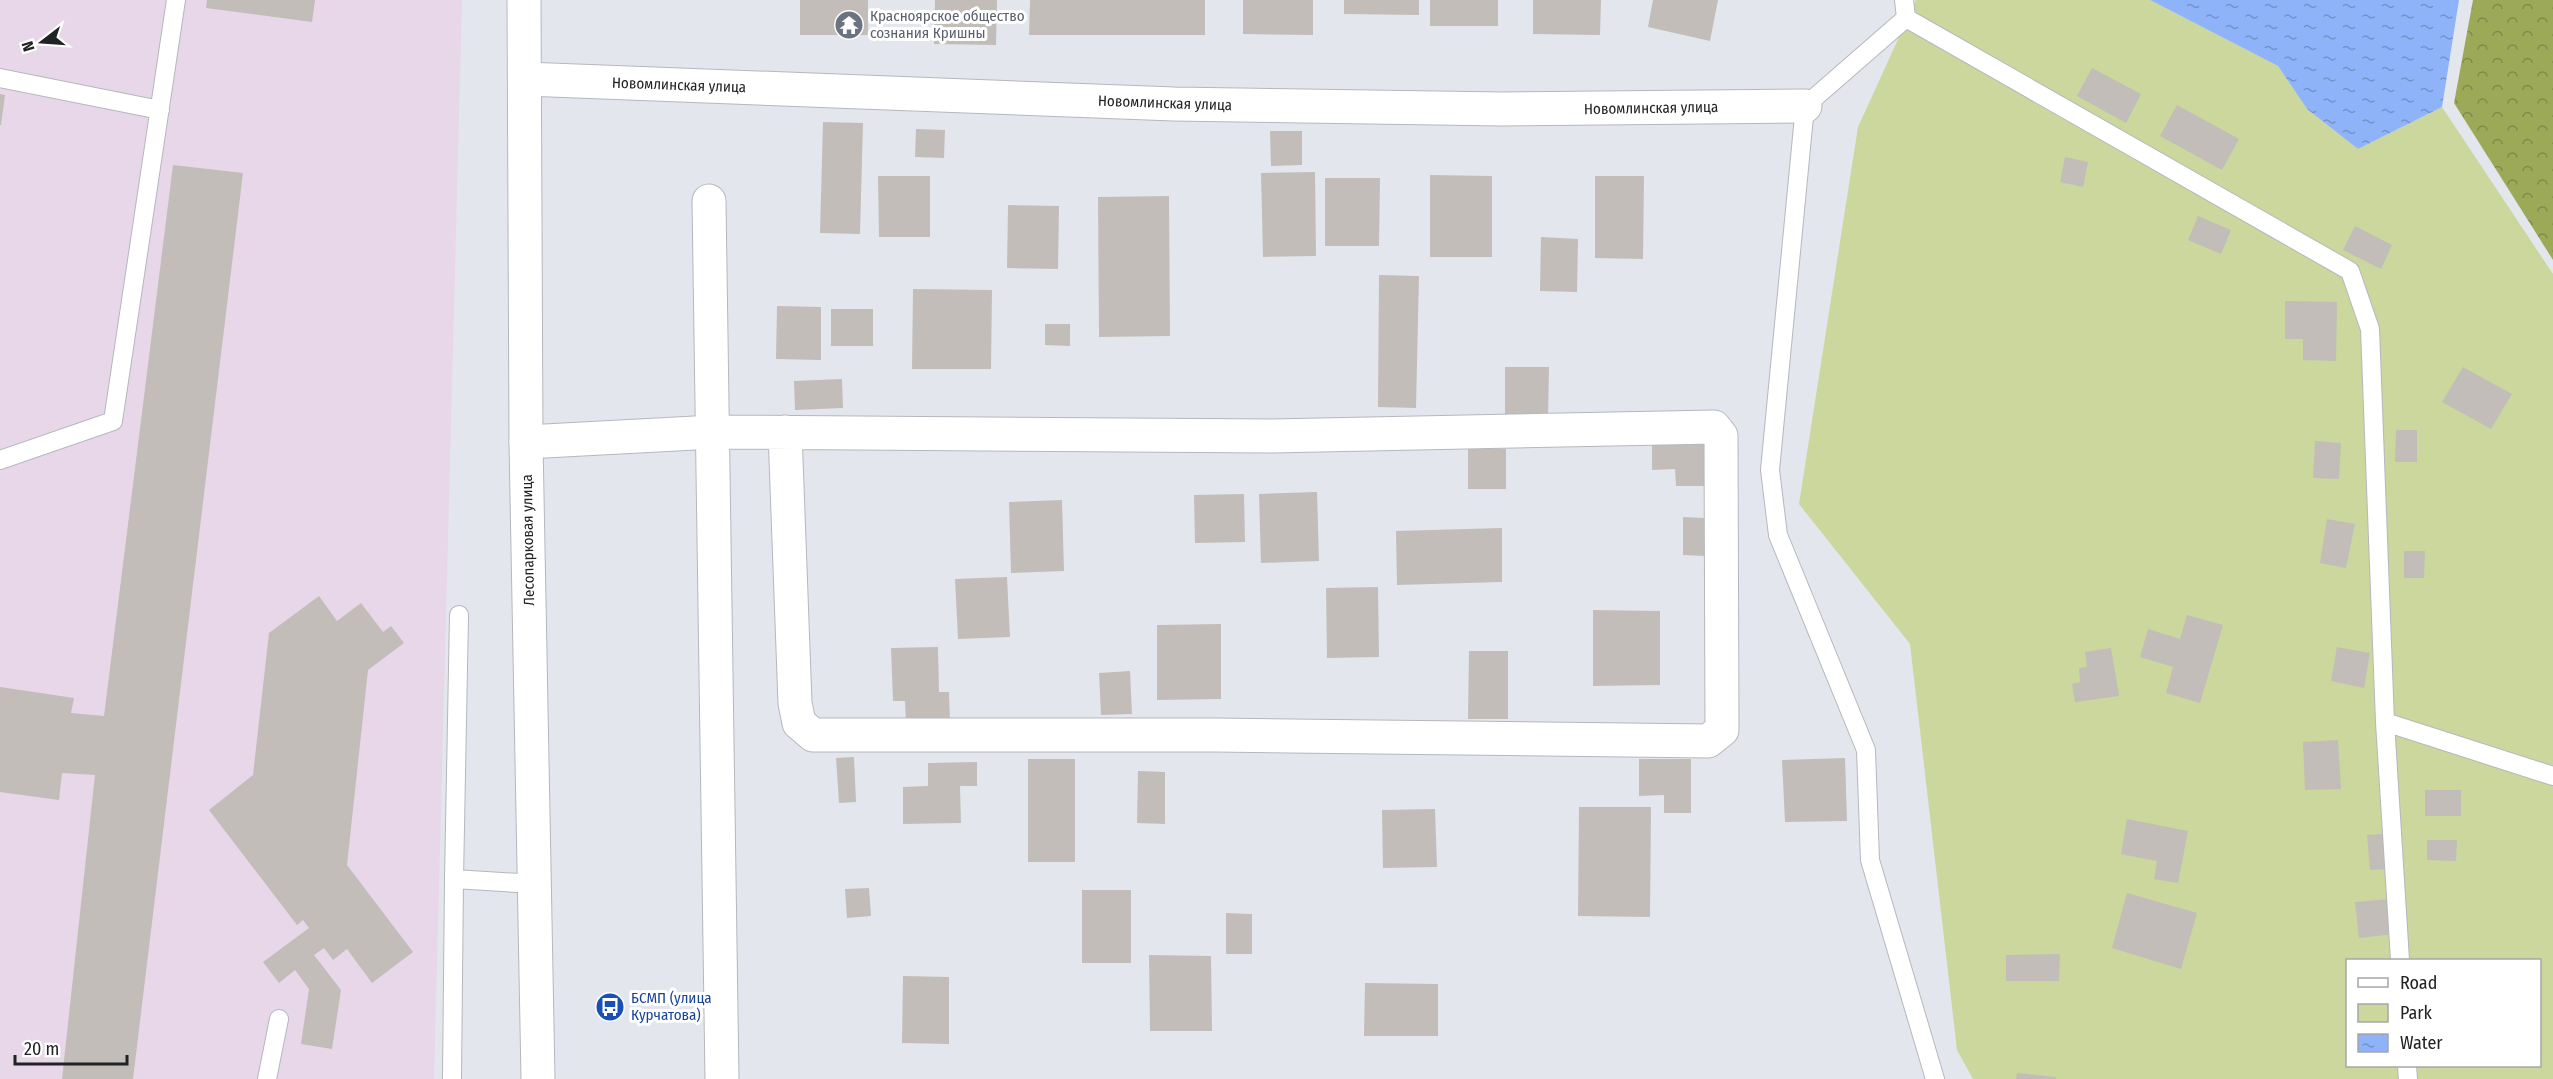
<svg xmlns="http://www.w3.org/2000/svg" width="2553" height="1079" viewBox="0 0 2553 1079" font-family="'Fira Sans Condensed',sans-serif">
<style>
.medical{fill:#e7d7e9}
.forest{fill:url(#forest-crowns)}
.green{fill:#cbd79c;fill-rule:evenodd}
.water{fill:url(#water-ripples)}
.building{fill:#c2bdb8}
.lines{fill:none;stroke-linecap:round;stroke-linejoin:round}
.service-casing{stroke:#b4b8bd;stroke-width:20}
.minor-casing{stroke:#b4b8bd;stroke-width:35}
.secondary-casing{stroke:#b4b8bd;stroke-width:35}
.service{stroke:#fff;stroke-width:18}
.minor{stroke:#fff;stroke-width:33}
.secondary{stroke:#fff;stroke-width:33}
.labels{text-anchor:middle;stroke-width:6;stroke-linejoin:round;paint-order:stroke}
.worship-label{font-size:15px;fill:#5b616d;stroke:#fff;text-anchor:start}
.street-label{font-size:15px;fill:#212224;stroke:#fff}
.transit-label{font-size:15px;fill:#164399;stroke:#fff;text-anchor:start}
</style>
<defs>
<pattern id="forest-crowns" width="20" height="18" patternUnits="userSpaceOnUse" patternTransform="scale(1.5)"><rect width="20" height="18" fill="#9caa58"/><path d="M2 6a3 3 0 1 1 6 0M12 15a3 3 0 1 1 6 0" fill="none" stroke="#7f8a49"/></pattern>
<pattern id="water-ripples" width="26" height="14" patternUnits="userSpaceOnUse" patternTransform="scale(1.5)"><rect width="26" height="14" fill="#8fb3f9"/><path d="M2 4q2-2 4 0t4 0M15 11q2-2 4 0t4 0" fill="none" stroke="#7491c9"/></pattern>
</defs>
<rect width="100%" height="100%" fill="#e3e7ed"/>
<path class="medical" d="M0 0H462L434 1079H0Z"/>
<path class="forest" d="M2473 0H2553V260L2454 103Z"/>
<path class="green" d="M1916 0H2150L2278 66 2307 109 2358 149 2442 107 2553 274V1079H1973L1957 1050 1910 644 1799 504 1858 127ZM2348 960H2540V1066H2348Z"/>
<path class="water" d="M2150 0H2459L2442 107 2358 149 2307 109 2278 66Z"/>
<path class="building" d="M207 0H315L312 22 206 8Z
M800 0H868V35H800Z
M935 0H997L996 45 934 44Z
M1030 0H1205V35H1029Z
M1243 0H1313V35L1243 34Z
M1344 0H1419V15L1344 14Z
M1430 0H1498V26H1430Z
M1533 0H1601L1600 35 1533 34Z
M1653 0H1718L1710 41 1648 27Z
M2092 68 2141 94 2126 123 2077 96Z
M0 94 5 95 1 125H0Z
M2177 105 2239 139 2222 170 2160 136Z
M823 122 863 123 860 234 820 233Z
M916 129 945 130 944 158 915 157Z
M1270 131H1302V165L1271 166Z
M2065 157 2088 162 2083 187 2060 182Z
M173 165 243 173 133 1079H62L95 775 62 773 59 800 0 792V687L74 698 71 713 104 716Z
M1315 172 1316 256 1263 257 1261 173Z
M1430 175 1492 176V257H1430Z
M878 176H930V237H879Z
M1595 176H1644L1643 259 1595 258Z
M1325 178H1380L1379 246H1325Z
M1169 196 1170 336 1099 337 1098 197Z
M1008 205 1059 206 1058 269 1007 268Z
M2198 216 2231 230 2221 254 2188 240Z
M2355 226 2392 245 2381 269 2343 250Z
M1541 237 1578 239 1577 292 1540 291Z
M1379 275 1419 276 1416 408 1378 407Z
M913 289 992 290 991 369H912Z
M2285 301 2337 302 2336 361 2303 360V339H2285Z
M777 306 821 307V360L776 359Z
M831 309H873V346H831Z
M1045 324H1070V346L1045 345Z
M1505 367H1549L1548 419H1505Z
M2463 367 2512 394 2491 429 2442 402Z
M842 379 843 408 795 410 794 381Z
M2396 430H2417V462H2395Z
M1652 441H1706L1707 486H1676L1675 469 1652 470Z
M2315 441 2341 443 2339 479 2313 478Z
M1468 449H1506V489H1468Z
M1317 492 1319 561 1261 563 1259 494Z
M1244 494 1245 542 1195 543 1194 495Z
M1062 500 1064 571 1011 573 1009 502Z
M1683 517 1705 518V556L1683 555Z
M2327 519 2355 524 2346 568 2320 563Z
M1502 528V582L1397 585 1396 531Z
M2404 551H2425L2424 578H2404Z
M1007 577 1010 637 958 639 955 579Z
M1378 587 1379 657 1327 658 1326 588Z
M319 596 337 621 361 603 383 632 391 626 404 643 368 670 347 865 413 952 372 983 347 949 333 960 324 948 314 955 341 990 332 1049 301 1044 309 989 295 970 279 983 263 962 309 928 303 920 297 925 209 810 253 775 269 633Z
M1593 610 1660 611V685L1593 686Z
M2187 615 2223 625 2200 703 2166 693 2173 667 2140 657 2148 629 2180 639Z
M1221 624V699L1157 700V625Z
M938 647 939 692H949L950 722H906L905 701H893L891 648Z
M2337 647 2370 653 2364 688 2331 681Z
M2111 648 2119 696 2075 702 2072 684 2080 682 2079 668 2087 667 2085 652Z
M1469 651H1508V719H1468Z
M1130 671 1132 714 1101 715 1099 673Z
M2338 740 2341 789 2305 790 2303 742Z
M854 757 856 802 839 803 836 758Z
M1845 758 1847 821 1785 822 1782 760Z
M1028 759H1075V862H1028Z
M1639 759H1691V813H1664V795L1639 796Z
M977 762V786H960L961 823 903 824V787L928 786V763Z
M1138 771 1165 772V824L1137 823Z
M2425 790H2461V816H2425Z
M1579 807H1651L1650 917 1578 916Z
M1435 809 1437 867 1383 868 1382 810Z
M2127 819 2188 831 2178 883 2154 879 2157 861 2121 854Z
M2385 834 2388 869 2370 870 2367 835Z
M2427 840H2457L2456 861 2427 860Z
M869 888 871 916 847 918 845 889Z
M1082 890H1131V963H1082Z
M2127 893 2197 913 2181 969 2112 948Z
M2390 899 2394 934 2359 938 2355 902Z
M1226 913 1252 914V954H1226Z
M2060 954 2059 981H2006V955Z
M1149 955 1211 956 1212 1031H1150Z
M903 976 949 977V1044L902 1043Z
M1365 983 1438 984V1036H1364Z
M2017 1073 2056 1077V1079H2016Z"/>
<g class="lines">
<g class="service-casing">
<path id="service" d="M1904 0 1906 18 1805 106 1770 470 1778 535 1866 750 1870 860 1935 1079
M1906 18 2350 271 2370 329 2385 722 2400 960
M0 78 160 110
M0 460 113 421 176 0
M2385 722 2553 776
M454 879 459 615
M2407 1066 2408 1079
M267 1079 279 1019
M452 1079 454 879 534 884"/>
</g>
<g class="minor-casing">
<path id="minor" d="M525 79 1174 104 1502 109 1805 106
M709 201 722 1079
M526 442 714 432 1272 436 1714 427 1721 436 1722 730 1708 741 1216 735H813L799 723 795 703 785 432"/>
</g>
<g class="secondary-casing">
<path id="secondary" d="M524 0 526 442 538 1079"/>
</g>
<use href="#service" class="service"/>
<use href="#minor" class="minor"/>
<use href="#secondary" class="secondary"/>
</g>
<defs>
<g id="temple-disc" transform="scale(1.5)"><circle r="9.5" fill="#6b7280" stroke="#fff"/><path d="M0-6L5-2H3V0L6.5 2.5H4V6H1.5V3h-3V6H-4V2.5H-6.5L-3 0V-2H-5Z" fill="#fff"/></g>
<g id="bus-disc" transform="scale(1.5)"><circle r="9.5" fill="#1a4fb4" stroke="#fff"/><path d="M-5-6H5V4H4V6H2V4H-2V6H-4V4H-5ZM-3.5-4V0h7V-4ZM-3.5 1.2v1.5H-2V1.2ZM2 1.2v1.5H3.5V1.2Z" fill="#fff"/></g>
</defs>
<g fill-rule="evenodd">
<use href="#temple-disc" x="849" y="25"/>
<use href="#bus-disc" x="610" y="1007"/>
</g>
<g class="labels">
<g class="worship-label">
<text x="870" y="21">Красноярское общество<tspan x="870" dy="17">сознания Кришны</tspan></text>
</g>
<g class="street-label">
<text transform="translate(679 85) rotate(2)" y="5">Новомлинская улица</text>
<text transform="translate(1165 103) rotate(2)" y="5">Новомлинская улица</text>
<text transform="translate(1651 108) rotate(-1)" y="5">Новомлинская улица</text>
<text transform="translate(528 540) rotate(-91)" y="5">Лесопарковая улица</text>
</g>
<g class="transit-label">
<text x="631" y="1003">БСМП (улица<tspan x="631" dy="17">Курчатова)</tspan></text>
</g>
</g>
<rect x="2346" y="959" width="195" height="108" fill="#ffffff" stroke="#a6a7a7" stroke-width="1.5"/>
<rect x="2358" y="978" width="30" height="9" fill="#ffffff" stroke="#a6a7a7" stroke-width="1.5"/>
<text x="2400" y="989" font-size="18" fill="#212224">Road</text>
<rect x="2358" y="1004" width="30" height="18" fill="#cbd79c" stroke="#a6a7a7" stroke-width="1.5"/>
<text x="2400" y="1019" font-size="18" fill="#212224">Park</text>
<rect x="2358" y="1034" width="30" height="18" fill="url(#water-ripples)" stroke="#a6a7a7" stroke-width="1.5"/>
<text x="2400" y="1049" font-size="18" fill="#212224">Water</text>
<g transform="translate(42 42) rotate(253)" stroke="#ffffff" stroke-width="4.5" paint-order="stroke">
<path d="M0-4.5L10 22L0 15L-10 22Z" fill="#212224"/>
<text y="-9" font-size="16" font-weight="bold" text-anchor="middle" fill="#212224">N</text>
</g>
<path d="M15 1055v9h112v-9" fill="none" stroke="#212224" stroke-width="3"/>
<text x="24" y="1055" font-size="18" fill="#212224" stroke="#ffffff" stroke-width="4.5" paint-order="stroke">20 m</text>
</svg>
